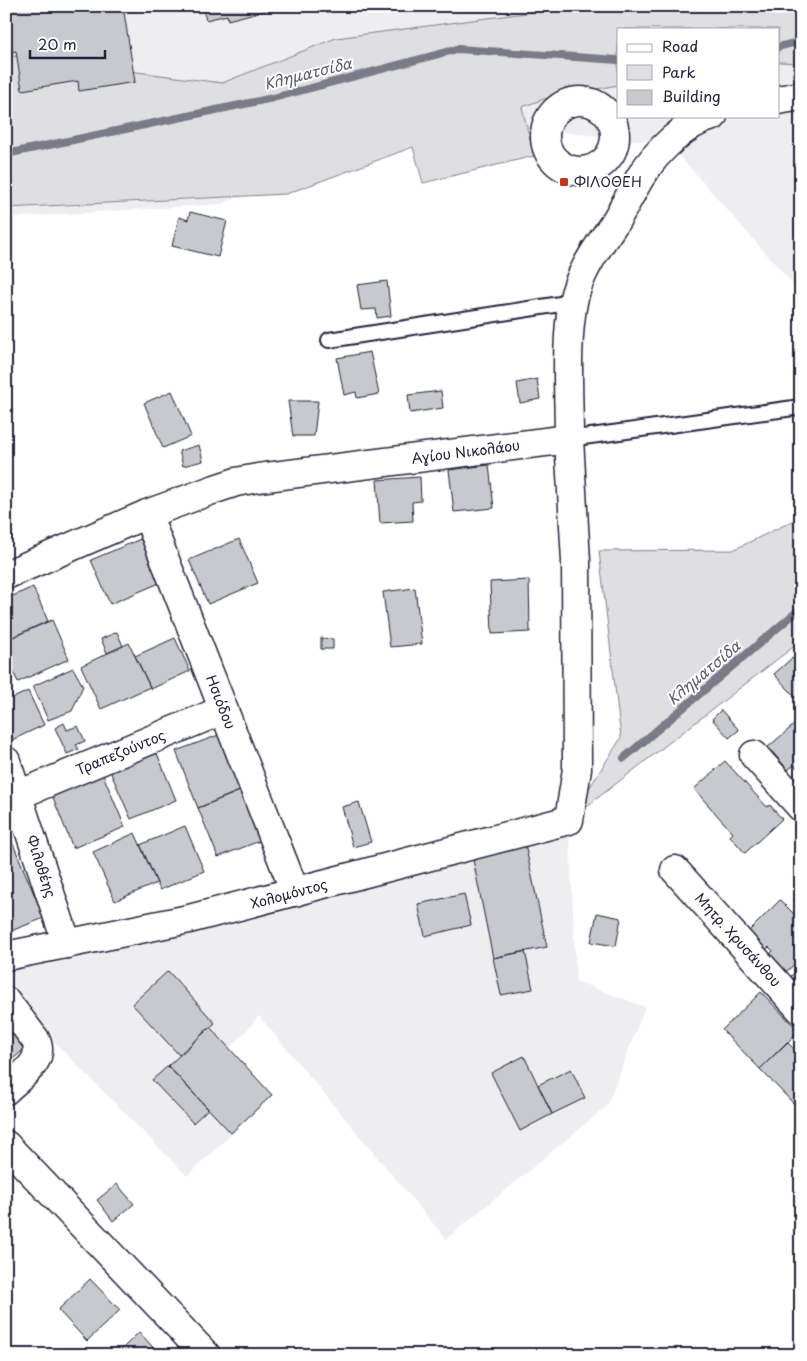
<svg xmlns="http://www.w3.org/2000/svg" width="807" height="1361" viewBox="0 0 807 1361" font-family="'Playpen Sans',sans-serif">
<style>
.built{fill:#eeeef1;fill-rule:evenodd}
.green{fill:#dfdfe2;stroke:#80808e}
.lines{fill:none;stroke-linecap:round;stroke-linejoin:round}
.stream{stroke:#7a7a88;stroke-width:8}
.building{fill:#c8c8cf;stroke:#22223b}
.lane-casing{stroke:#22223b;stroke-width:18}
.street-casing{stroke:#22223b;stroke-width:31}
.secondary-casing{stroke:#22223b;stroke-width:31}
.lane{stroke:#fff;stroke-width:14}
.street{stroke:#fff;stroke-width:28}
.secondary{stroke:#fff;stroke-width:28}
.poi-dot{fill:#c8321e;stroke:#fff;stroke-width:2}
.labels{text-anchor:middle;stroke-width:4;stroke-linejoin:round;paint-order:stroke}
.poi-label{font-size:14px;fill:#22223b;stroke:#fff;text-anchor:start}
.street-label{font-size:14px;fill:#22223b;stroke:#fff}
.water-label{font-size:15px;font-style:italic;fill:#5c5c6f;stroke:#fff}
</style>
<rect width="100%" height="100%" fill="#fff"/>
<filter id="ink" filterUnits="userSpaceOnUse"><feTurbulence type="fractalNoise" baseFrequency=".02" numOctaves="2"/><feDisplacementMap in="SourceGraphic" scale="10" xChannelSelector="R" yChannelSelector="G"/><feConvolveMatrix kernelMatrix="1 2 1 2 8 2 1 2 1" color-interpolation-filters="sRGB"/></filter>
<g filter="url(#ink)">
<path class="built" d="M6 6H801V293L669 144 430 117 222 204 6 218ZM618 29H778V116H618Z
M569 820 576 981 645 1007 607 1106 446 1239 259 1016 227 1052 269 1099 187 1176 6 993V955Z"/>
<path class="green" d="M579 6H801V63L778 62V29H618V85L544 99 522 107 534 156 423 183 413 147 286 194 6 208V55L222 83 336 38Z
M801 517V641L569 820 621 738 599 551 733 550Z"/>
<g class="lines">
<path class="stream" d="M778 47 801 41
M6 154 273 98 458 49 618 60
M624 758 801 608"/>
</g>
<path class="building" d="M8 6H123L135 82 79 91 78 81 22 90 16 51 6 53V11L9 10Z
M202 6H282L228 20 227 15 206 20Z
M190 212 227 221 218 257 172 246 179 217 188 220Z
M387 281 391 316 377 318 376 309 361 310 357 285Z
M370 352 379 394 357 398 356 392 344 395 337 358Z
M537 379 540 399 520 403 517 383Z
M172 391 191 436 163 448 144 403Z
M441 391 443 408 410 413 408 395Z
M288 401H318L314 436H293Z
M199 445 203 461 183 466 179 451Z
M489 465 494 508 454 512 449 470Z
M420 477 421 501 412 502 413 521 380 523 377 480Z
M143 538 162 582 110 604 91 560Z
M239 539 258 583 208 604 189 560Z
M529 580 530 632 492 634 490 582Z
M33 587 48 621 8 639 6 635V599Z
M415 588 422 644 390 647 383 592Z
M52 620 69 659 18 682 6 656V640Z
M117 632 123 646 107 653 101 639Z
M175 638 190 671 151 689 135 656Z
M321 638 333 639V649H321Z
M129 643 150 687 101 709 81 666Z
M792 658 801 668V703L774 674Z
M73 668 83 686 72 711 48 720 33 686Z
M9 690 13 698 28 691 44 725 12 740 6 728V691Z
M721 710 739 730 729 738 712 719Z
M801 719V772L794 765 788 770 768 747Z
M64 723 67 730 78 726 85 741 76 745 79 749 67 754 55 728Z
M224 733 245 789 198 808 176 751Z
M156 751 176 800 131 819 110 771Z
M725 761 767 807 770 805 782 819 745 853 730 836 733 833 694 789Z
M103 775 125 827 73 848 52 795Z
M249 787 270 837 218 857 198 808Z
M359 802 371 842 353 847 342 807Z
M185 826 204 871 160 890 140 845Z
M6 827 44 918 6 933Z
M135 833 157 883 115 901 93 852Z
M524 839 547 947 493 958 471 850Z
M464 894 471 925 425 936 418 904Z
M801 894V908L794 900Z
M780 900 801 921V958L785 973 768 956 773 951 769 947 765 951 747 933Z
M597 913 621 918 616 946 591 942Z
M525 951 533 989 501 995 493 958Z
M801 967V989L790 977Z
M168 971 215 1023 179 1055 132 1004Z
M761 992 799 1031 760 1069 722 1030Z
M6 1021 28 1046 6 1065Z
M210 1027 272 1095 231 1133 168 1066Z
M787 1042 801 1056V1099L795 1105 760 1069Z
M524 1056 552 1114 520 1131 491 1073Z
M168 1066 208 1109 193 1123 152 1080Z
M571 1069 585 1098 552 1114 538 1085Z
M117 1184 134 1204 113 1221 97 1200Z
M90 1279 120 1310 87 1341 58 1310Z
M139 1332 160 1355H116Z"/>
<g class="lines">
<g class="lane-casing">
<path id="lane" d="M329 340 573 302
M569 439 801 407"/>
</g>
<g class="street-casing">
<g id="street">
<circle cx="580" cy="136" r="35"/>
<path id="s1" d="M147 514 295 892"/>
<path id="s2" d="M6 575 147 514 215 489 236 482 258 478 569 439 576 561 577 769 569 820 189 919 6 956"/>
<path d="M754 755 801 807"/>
<path id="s3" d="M6 761 67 944"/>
<path id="s4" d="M18 795 223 710"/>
<path id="s5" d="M675 870 801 1010"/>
<path d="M6 1001 35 1039C47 1061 20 1076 6 1090"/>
<path d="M6 1145 206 1355"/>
</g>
</g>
<g class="secondary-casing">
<path id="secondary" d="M778 100 801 96
M569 439C569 397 565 343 573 302 579 272 598 247 615 222 624 207 632 191 641 176 656 152 685 123 713 116"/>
</g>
<use href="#lane" class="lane"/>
<use href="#street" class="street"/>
<use href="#secondary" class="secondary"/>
</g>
</g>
<rect class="poi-dot" x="559" y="177" width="10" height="10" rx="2.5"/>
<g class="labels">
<g class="poi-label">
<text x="574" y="187">ΦΙΛΟΘΕΗ</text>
</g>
<g class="street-label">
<text dy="5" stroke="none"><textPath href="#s2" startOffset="480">Αγίου Νικολάου</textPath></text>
<text dy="5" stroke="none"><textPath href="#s1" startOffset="202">Ησιόδου</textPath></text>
<text dy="5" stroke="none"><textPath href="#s4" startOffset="111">Τραπεζούντος</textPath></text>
<text dy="5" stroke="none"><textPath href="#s3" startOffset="111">Φιλοθέης</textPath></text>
<text transform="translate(289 894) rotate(-15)" y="5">Χολομόντος</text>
<text dy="5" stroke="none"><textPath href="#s5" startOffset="94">Μητρ. Χρυσάνθου</textPath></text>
</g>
<g class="water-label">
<text transform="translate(308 74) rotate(-14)" y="5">Κληματσίδα</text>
<text transform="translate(704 673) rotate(-40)" y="5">Κληματσίδα</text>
</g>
</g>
<rect width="807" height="1361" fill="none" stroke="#fff" stroke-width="25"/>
<rect x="12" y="12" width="782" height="1336" fill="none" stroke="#22223b" stroke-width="2" filter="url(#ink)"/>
<rect x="617" y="28" width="162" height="90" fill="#ffffff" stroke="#a7a7b1"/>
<rect x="627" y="44" width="25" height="8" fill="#ffffff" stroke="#a7a7b1"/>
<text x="662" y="52" font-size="15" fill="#22223b">Road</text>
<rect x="627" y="65" width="25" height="15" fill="#dfdfe2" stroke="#a7a7b1"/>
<text x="662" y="78" font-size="15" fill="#22223b">Park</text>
<rect x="627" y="90" width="25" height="15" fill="#c8c8cf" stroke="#a7a7b1"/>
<text x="662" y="102" font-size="15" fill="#22223b">Building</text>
<path d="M30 50v8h75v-8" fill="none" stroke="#22223b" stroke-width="2.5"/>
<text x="38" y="50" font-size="15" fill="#22223b" stroke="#ffffff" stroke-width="4" paint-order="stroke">20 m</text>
</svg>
